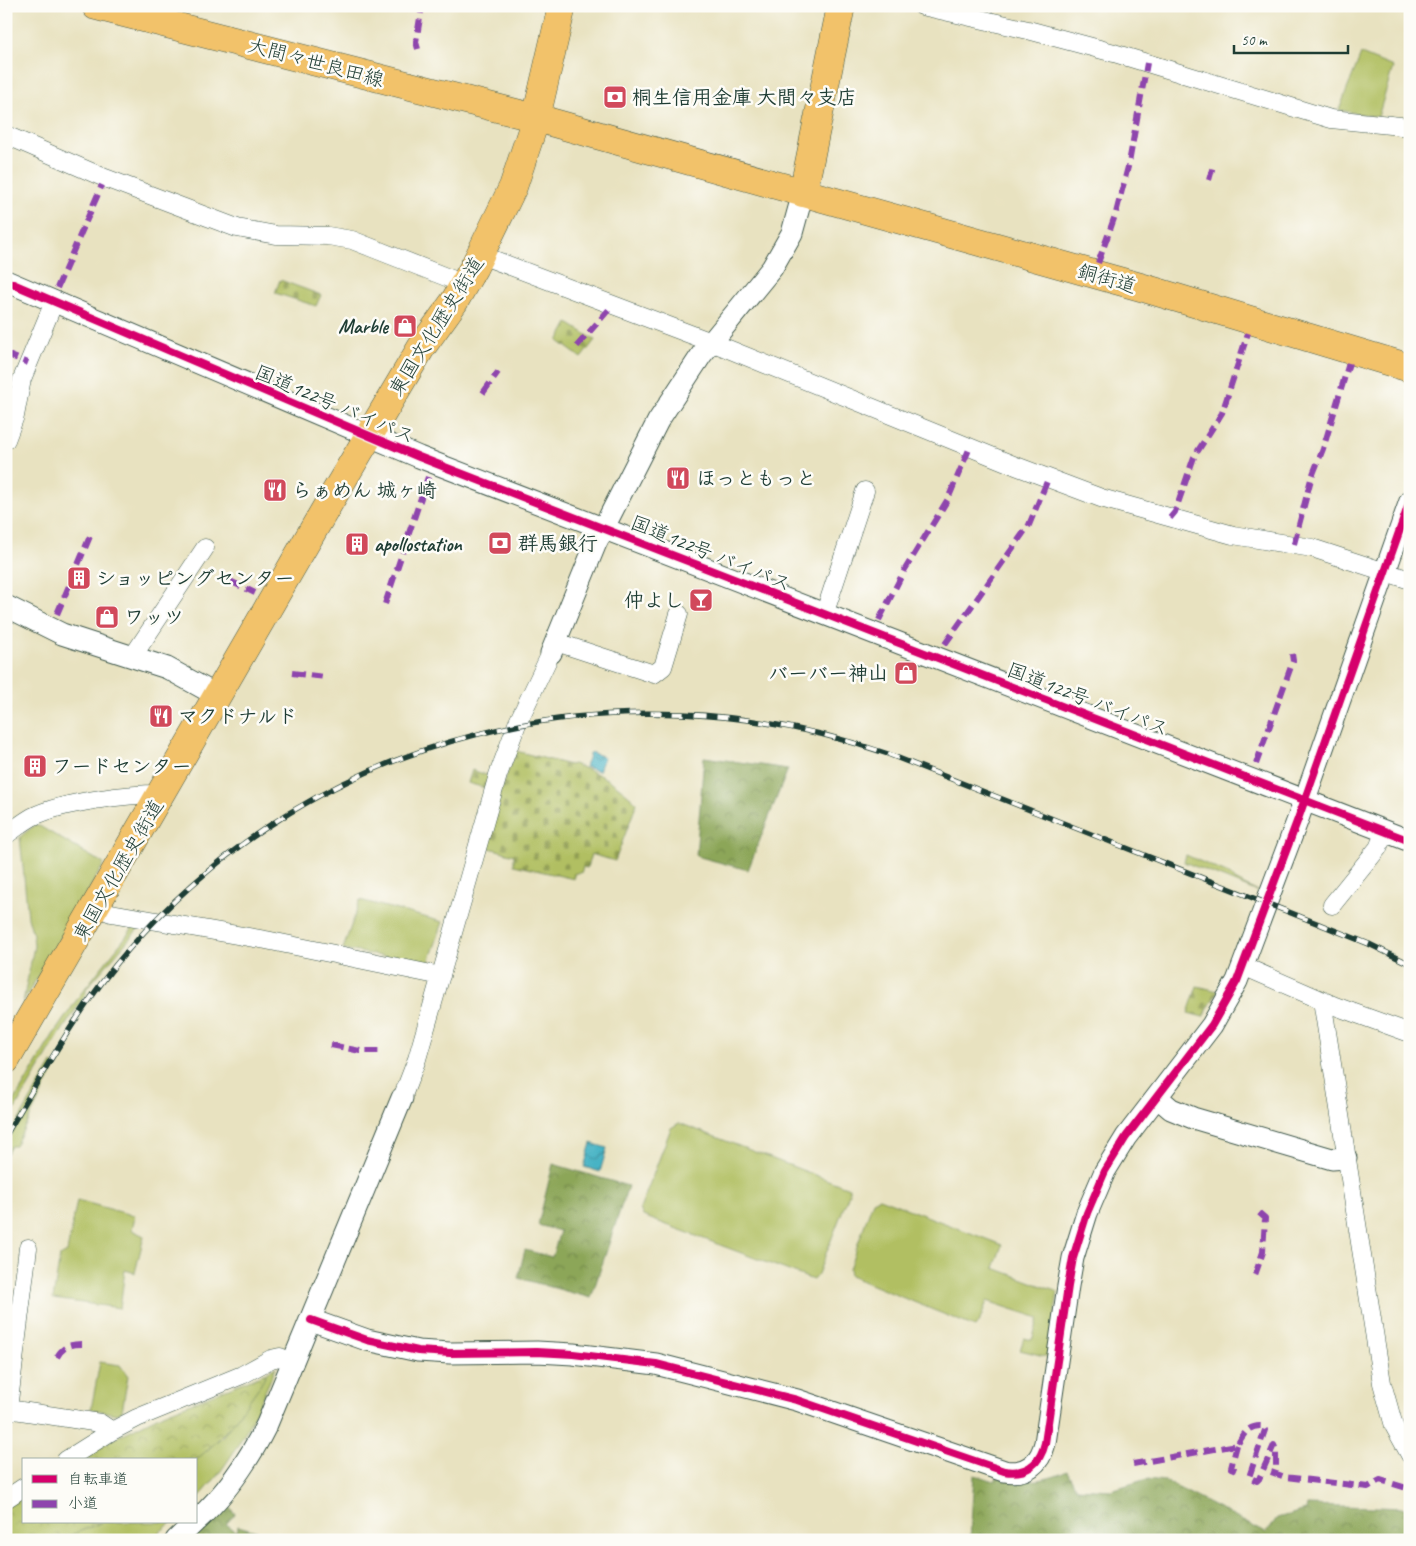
<svg xmlns="http://www.w3.org/2000/svg" width="1416" height="1546" viewBox="0 0 1416 1546" font-family="Caveat,'Klee One',sans-serif">
<style>
.grass{fill:#b1bf62;stroke:#687e4b}
.forest{fill:url(#forest-crowns);stroke:#567246}
.cemetery{fill:url(#cemetery-stones);stroke:#687e4b}
.park{fill:url(#park-crowns);stroke:#687e4b}
.water{fill:url(#water-waves);stroke:#33787c}
.lines{fill:none;stroke-linecap:round;stroke-linejoin:round}
.minor-casing{stroke:#3d5649;stroke-width:19}
.tertiary-casing{stroke:#3d5649;stroke-width:23}
.primary-casing{stroke:#3d5649;stroke-width:29}
.trunk-casing{stroke:#3d5649;stroke-width:29}
.minor{stroke:#fff;stroke-width:18}
.tertiary{stroke:#fff;stroke-width:21}
.primary{stroke:#f2c26a;stroke-width:28}
.trunk{stroke:#f2c26a;stroke-width:28}
.rail-casing{stroke:#1f3d34;stroke-width:5.5}
.rail{stroke:#fdfcf7;stroke-width:4;stroke-dasharray:11;stroke-linecap:butt}
.quiet{stroke:#8e44ad;stroke-width:6;stroke-dasharray:12 6;stroke-linecap:butt}
.cycleway-casing{stroke:#fdfcf7;stroke-width:11}
.cycleway{stroke:#d6006c;stroke-width:8}
.labels{text-anchor:middle;stroke-width:5;stroke-linejoin:round;paint-order:stroke}
.street-label{font-size:20px;fill:#1f3d34;stroke:#fdfcf7}
.poi-label{font-size:20px;font-weight:bold;fill:#1f3d34;stroke:#fdfcf7;text-anchor:start}
</style>
<defs>
<pattern id="forest-crowns" width="20" height="18" patternUnits="userSpaceOnUse" patternTransform="scale(1.25)"><rect width="20" height="18" fill="#8ca658"/><path d="M2 6a3 3 0 1 1 6 0M12 15a3 3 0 1 1 6 0" fill="none" stroke="#72884a"/></pattern>
<pattern id="cemetery-stones" width="16" height="16" patternUnits="userSpaceOnUse" patternTransform="scale(1.25)"><rect width="16" height="16" fill="#b1bf62"/><path d="M2 7V4a2 2 0 0 1 4 0v3zM10 15v-3a2 2 0 0 1 4 0v3z" fill="#8f9c52"/></pattern>
<pattern id="park-crowns" width="20" height="18" patternUnits="userSpaceOnUse" patternTransform="scale(1.25)"><rect width="20" height="18" fill="#b1bf62"/><path d="M2 6a3 3 0 1 1 6 0M12 15a3 3 0 1 1 6 0" fill="none" stroke="#8f9c52"/></pattern>
<pattern id="water-waves" width="16" height="10" patternUnits="userSpaceOnUse" patternTransform="scale(1.25)"><rect width="16" height="10" fill="#47b3c5"/><path d="M0 5q4-4 8 0t8 0" fill="none" stroke="#3b93a1"/></pattern>
</defs>
<rect width="100%" height="100%" fill="#fdfcf7"/>
<filter id="ink" filterUnits="userSpaceOnUse"><feTurbulence type="fractalNoise" baseFrequency=".02" numOctaves="2"/><feDisplacementMap in="SourceGraphic" scale="10" xChannelSelector="R" yChannelSelector="G"/><feConvolveMatrix kernelMatrix="1 2 1 2 8 2 1 2 1" color-interpolation-filters="sRGB"/></filter>
<filter id="wash" filterUnits="userSpaceOnUse"><feTurbulence type="fractalNoise" baseFrequency=".0096" numOctaves="4" result="noise"/><feDisplacementMap in="SourceGraphic" scale="20" xChannelSelector="R" yChannelSelector="G"/><feGaussianBlur stdDeviation="1.12" result="paint"/><feColorMatrix in="noise" values="0 0 0 0 0 0 0 0 0 0 0 0 0 0 0 0 0 1.4 0 .05"/><feComposite in="paint" operator="in"/></filter>
<g filter="url(#wash)">
<rect width="100%" height="100%" fill="#e8e2c0"/>
<path class="grass" d="M1361 54 1393 67 1378 117 1339 110Z
M36 824 104 864 23 1002 34 946 33 935 28 917 20 837Z
M1186 855 1231 875 1235 880 1258 892 1184 862Z
M360 900 443 922 428 965 343 949Z
M136 924 138 929 86 989V994L58 1037 6 1124V1115L53 1035 82 992Z
M52 1063 56 1066 15 1146H11L6 1155V1142Z
M679 1123 849 1188V1194L818 1274 813 1280 643 1216 640 1209 671 1128Z
M879 1198 1002 1245 994 1268 1058 1292 1048 1357 1020 1350 1024 1338 1032 1340 1039 1318 987 1301 979 1323 975 1327 850 1276 849 1269 873 1201Z
M77 1200 135 1216 132 1230 144 1236 135 1273 125 1270 120 1308 53 1299 60 1256 67 1252Z
M100 1362 120 1365 128 1376 122 1411 117 1414 91 1409Z
M276 1367C255 1415 234 1462 196 1500V1460L223 1436 261 1384 266 1373Z
M103 1522H172L150 1540H58Z"/>
<path class="forest" d="M704 757 788 769 748 870 696 856Z
M553 1164 628 1186 591 1298 518 1278 525 1250 552 1257 560 1231 538 1225Z
M1067 1471 1076 1488 1111 1490 1147 1479 1165 1481 1266 1533 1277 1518 1306 1510 1307 1505 1407 1508H1410V1540H970L974 1475 995 1481 997 1477C1022 1482 1043 1483 1067 1471Z
M230 1507 235 1514 226 1524 237 1532 238 1526 289 1540H191L219 1513Z"/>
<path class="cemetery" d="M280 280 321 295 316 306 275 293Z
M568 323 595 340 581 358 558 341Z
M516 751 570 765 573 764C601 774 615 782 637 803L615 861 591 854 587 868 583 867 581 873H576L574 879 514 865V855L483 846 494 807Z
M472 770 489 776 485 788 468 783Z
M1197 986 1218 991 1203 1017 1188 1013Z"/>
<path class="park" d="M266 1373 261 1384 233 1423 213 1445 196 1460H78L97 1447 161 1415Z
M24 1495V1522H103L58 1540H6V1507Z"/>
<path class="water" d="M590 752 604 757 599 771 585 767Z
M591 1143 607 1148 600 1172 584 1167Z"/>
</g>
<g filter="url(#ink)">
<g class="lines">
<g class="minor-casing">
<path id="minor" d="M922 6 1028 30 1114 53 1331 119 1410 127
M6 135 105 178 237 228 276 235 328 236 352 240 464 284
M481 255 711 342 1016 466 1101 498 1233 535 1312 548 1410 580
M6 440 15 416 22 379 54 302
M824 615 865 491
M556 642 654 674 663 667 679 614
M133 656 205 548
M6 835C15 829 23 822 32 817 62 802 127 794 161 794
M1332 905 1378 848 1385 831
M97 907 111 913 266 940 441 976
M1243 966 1335 1006 1410 1033
M1322 1000 1382 1383 1394 1426 1410 1455
M402 1098 417 1059 498 775 517 724 551 653
M28 1248 8 1409 100 1423 112 1431
M66 1460 112 1431 137 1418 242 1375 271 1359 280 1357 294 1363
M6 1499 24 1487"/>
</g>
<g class="tertiary-casing">
<path id="tertiary" d="M6 281 419 457 1410 841
M6 606 62 634 167 668 216 695
M551 653 596 543 658 421 702 354 772 268 792 233 803 193
M1157 1097 1171 1109 1193 1118 1332 1159 1346 1158
M311 1320 367 1340 418 1351 450 1353 537 1352 573 1354 656 1364 797 1400 1004 1471C1026 1475 1040 1464 1045 1443L1068 1286 1073 1258 1087 1213 1105 1171 1126 1137 1212 1025 1237 981 1298 819 1410 501
M196 1521C226 1494 249 1460 267 1424L402 1098
M176 1540 195 1522"/>
</g>
<g class="primary-casing">
<path id="primary" d="M96 6 536 118 562 6"/>
</g>
<g class="trunk-casing">
<path id="trunk" d="M803 193 841 6
M6 1060 330 501 421 348 454 302 474 267 513 187 536 118 1144 288 1410 368"/>
</g>
<use href="#minor" class="minor"/>
<use href="#tertiary" class="tertiary"/>
<use href="#primary" class="primary"/>
<use href="#trunk" class="trunk"/>
<g class="rail-casing">
<path id="rail" d="M6 1135C44 1071 80 1005 129 949 318 730 618 660 888 754L1319 924 1369 944 1410 964"/>
</g>
<use href="#rail" class="rail"/>
<path class="quiet" d="M418 49 416 42 422 6
M1209 180 1213 166
M1098 263 1116 213 1129 163 1147 63
M57 288 102 185
M577 346 612 306
M6 354 28 363
M483 393 498 372
M1170 518 1175 512 1194 457 1222 413 1248 333
M1294 544 1311 479 1323 449 1349 363
M230 581 255 593
M385 604 428 477
M57 614 91 534
M879 620 904 571 948 499 970 447
M945 644 1029 525 1048 479
M292 673 325 677
M1256 764 1293 661 1292 654
M331 1045 360 1051H379
M1255 1275 1263 1252 1265 1218 1258 1212
M57 1357C63 1346 71 1344 83 1344
M1133 1464 1237 1445C1244 1434 1248 1425 1262 1426L1265 1430 1249 1477 1257 1481 1259 1479 1274 1445 1276 1450V1475
M1236 1470 1231 1468 1237 1445
M1271 1472 1285 1477 1368 1487 1380 1480 1407 1488 1410 1490"/>
<g class="cycleway-casing">
<path id="cycleway" d="M6 281 419 457 1410 841
M311 1320 367 1340 418 1351 450 1353 537 1352 573 1354 656 1364 797 1400 1004 1471C1026 1475 1040 1464 1045 1443L1068 1286 1073 1258 1087 1213 1105 1171 1126 1137 1212 1025 1237 981 1298 819 1410 501"/>
</g>
<use href="#cycleway" class="cycleway"/>
</g>
</g>
<defs>
<g id="bank-square" transform="scale(1.25)"><rect x="-9" y="-9" width="18" height="18" rx="4" fill="#d1495b" stroke="#fdfcf7"/><path d="M-6-4H6V4H-6ZM0-2.3a2.3 2.3 0 1 0 0 4.6a2.3 2.3 0 1 0 0-4.6Z" fill="#fff"/></g>
<g id="shop-square" transform="scale(1.25)"><rect x="-9" y="-9" width="18" height="18" rx="4" fill="#d1495b" stroke="#fdfcf7"/><path d="M-5-2.5h2.3a2.7 3.5 0 0 1 5.4 0H5L5.5 6h-11ZM-1.5-2.5h3a1.5 2.3 0 0 0-3 0Z" fill="#fff"/></g>
<g id="restaurant-square" transform="scale(1.25)"><rect x="-9" y="-9" width="18" height="18" rx="4" fill="#d1495b" stroke="#fdfcf7"/><path d="M-5-6h1v4h1v-4h1v4h1v-4h1v5L-1.5 .5V6h-2V.5L-5-1ZM5-6V6H3V1.5H1.5Q1.5-4 5-6Z" fill="#fff"/></g>
<g id="building-square" transform="scale(1.25)"><rect x="-9" y="-9" width="18" height="18" rx="4" fill="#d1495b" stroke="#fdfcf7"/><path d="M-4-6H4V6H1V3H-1V6H-4ZM-2.5-4.3h1.7v1.8h-1.7ZM.8-4.3h1.7v1.8H.8ZM-2.5-1h1.7V.8h-1.7ZM.8-1h1.7V.8H.8Z" fill="#fff"/></g>
<g id="bar-square" transform="scale(1.25)"><rect x="-9" y="-9" width="18" height="18" rx="4" fill="#d1495b" stroke="#fdfcf7"/><path d="M-6-5H6L.8 .8V4.5H3.5V6h-7V4.5H-.8V.8Z" fill="#fff"/></g>
</defs>
<g fill-rule="evenodd">
<use href="#bank-square" x="615" y="97"/>
<use href="#shop-square" x="405" y="326"/>
<use href="#restaurant-square" x="678" y="478"/>
<use href="#restaurant-square" x="275" y="490"/>
<use href="#bank-square" x="500" y="543"/>
<use href="#building-square" x="357" y="544"/>
<use href="#building-square" x="79" y="578"/>
<use href="#bar-square" x="701" y="600"/>
<use href="#shop-square" x="107" y="617"/>
<use href="#shop-square" x="906" y="673"/>
<use href="#restaurant-square" x="161" y="716"/>
<use href="#building-square" x="35" y="766"/>
</g>
<g class="labels">
<g class="street-label">
<text transform="translate(316 62) rotate(15)" y="7">大間々世良田線</text>
<text transform="translate(1107 278) rotate(16)" y="7">銅街道</text>
<text transform="translate(436 326) rotate(-58)" y="7">東国文化歴史街道</text>
<text transform="translate(335 404) rotate(23)" y="7">国道122号 バイパス</text>
<text transform="translate(711 553) rotate(22)" y="7">国道122号 バイパス</text>
<text transform="translate(1088 699) rotate(21)" y="7">国道122号 バイパス</text>
<text transform="translate(118 870) rotate(-60)" y="7">東国文化歴史街道</text>
</g>
<g class="poi-label">
<text x="632" y="104">桐生信用金庫 大間々支店</text>
<text x="388" y="333" text-anchor="end">Marble</text>
<text x="696" y="485">ほっともっと</text>
<text x="292" y="497">らぁめん 城ヶ崎</text>
<text x="518" y="550">群馬銀行</text>
<text x="374" y="551">apollostation</text>
<text x="96" y="585">ショッピングセンター</text>
<text x="684" y="607" text-anchor="end">仲よし</text>
<text x="124" y="624">ワッツ</text>
<text x="888" y="680" text-anchor="end">バーバー神山</text>
<text x="178" y="723">マクドナルド</text>
<text x="52" y="773">フードセンター</text>
</g>
</g>
<rect width="1416" height="1546" fill="none" stroke="#fdfcf7" stroke-width="25"/>
<rect x="22" y="1458" width="175" height="65" fill="#fdfcf7" stroke="#a4b0a9"/>
<rect x="32" y="1475" width="25" height="8" fill="#d6006c" stroke="#a4b0a9"/>
<text x="68" y="1484" font-size="15" fill="#1f3d34">自転車道</text>
<rect x="32" y="1500" width="25" height="8" fill="#8e44ad" stroke="#a4b0a9"/>
<text x="68" y="1508" font-size="15" fill="#1f3d34">小道</text>
<path d="M1234 45v8h114v-8" fill="none" stroke="#1f3d34" stroke-width="2.5"/>
<text x="1241" y="45" font-size="15" fill="#1f3d34" stroke="#fdfcf7" stroke-width="4" paint-order="stroke">50 m</text>
</svg>
